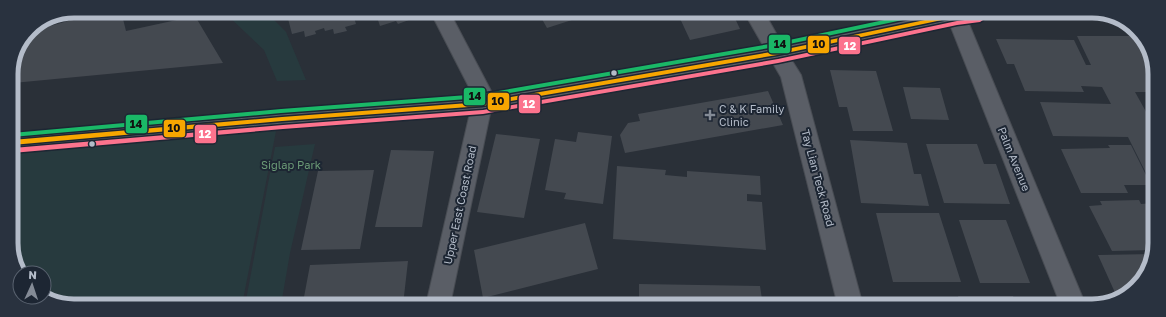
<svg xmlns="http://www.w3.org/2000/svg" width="1166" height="317" viewBox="0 0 1166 317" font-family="'Golos Text',sans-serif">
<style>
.green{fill:#273a3e}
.building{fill:#444950}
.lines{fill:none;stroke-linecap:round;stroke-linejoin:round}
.street-casing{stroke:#484c53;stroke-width:2}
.secondary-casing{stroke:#484c53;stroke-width:2}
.street{fill:#5a5e66;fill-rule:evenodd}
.secondary{fill:#595d64;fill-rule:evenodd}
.bus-1-casing{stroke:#1d2633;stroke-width:3}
.bus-2-casing{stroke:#1d2633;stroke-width:3}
.bus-3-casing{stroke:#1d2633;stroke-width:3}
.bus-1{fill:#f7a600;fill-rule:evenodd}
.bus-2{fill:#fc738d;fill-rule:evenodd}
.bus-3{fill:#1ab867;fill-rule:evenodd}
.bus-dot{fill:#b4bcc9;stroke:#1d2633;stroke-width:1.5}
.poi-dot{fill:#848b96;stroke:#1d2633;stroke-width:1.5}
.labels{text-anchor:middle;stroke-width:4;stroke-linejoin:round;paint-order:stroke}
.poi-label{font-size:11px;fill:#b4bcc9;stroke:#1d2633;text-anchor:start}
.street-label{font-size:11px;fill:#b4bcc9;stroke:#1d2633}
.park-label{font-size:11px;fill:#6b9a76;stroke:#1d2633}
.rim{fill:none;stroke:#b4bcc9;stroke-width:5}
.line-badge{stroke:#1d2633;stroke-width:1.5}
.badge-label{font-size:11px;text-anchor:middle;font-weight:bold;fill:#fff}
.pale-badge-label{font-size:11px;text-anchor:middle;font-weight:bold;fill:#111}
</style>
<rect width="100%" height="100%" fill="#2a3038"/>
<path class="green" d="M223 11H265L286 32 306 80 277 81 264 50Z
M278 121 242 305H62L44 295V273H22L12 255V147Z
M315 144 290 253 281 305H245L275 147Z"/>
<path class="building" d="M103 11H121L126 31 195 16 223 63 13 83 15 62 29 32Z
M286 11H352L356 24 345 27 347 31 334 34 333 29 325 31 324 28 315 31 316 34 305 37 304 31 292 34Z
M375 11H418L420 16 398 24 396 21 380 26Z
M538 12H597L547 28Z
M677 12H732L740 29 690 40Z
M1077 36H1140L1154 62V92H1135L1154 126V189L1128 137 1053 136 1040 102 1111 104 1102 87 1081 86 1084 92 1025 91 1014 64H1007L996 39 1074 40 1086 65H1091Z
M830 70 876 71 893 131H853L847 107H839Z
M903 87 940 88 949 120 911 119Z
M768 91 783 125 625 153 620 135 628 123 640 121 638 114Z
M578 132 612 136 603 204 564 199 566 193 545 190 555 139 576 142Z
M496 134 540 139 524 218 477 212Z
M850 140 907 143 914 174H921L929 206 861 203Z
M926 144H977L984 164H996L1010 204 944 203Z
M1108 145H1131L1151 185H1124L1128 193H1081L1061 149 1110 148Z
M391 150 434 151 422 227H375Z
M617 166 666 170 665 175 687 177V171L760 176 761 195 747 194V201L762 202 766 250 613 239Z
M374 170 360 249 301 250 318 171Z
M1139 200 1141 204 1154 203V250L1112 251 1089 206 1102 205 1100 201Z
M876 213H939L961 282H893Z
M959 220H1006L1030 283H980Z
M585 223 598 269 483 298 474 250Z
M1154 254 1133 290 1117 297 1098 255Z
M408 261 403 305H310L311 297H304L310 265Z
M639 284 760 286 763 306 639 305Z
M958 296H1013L1017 306H961Z
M558 297 559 304 578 299 579 305H529Z"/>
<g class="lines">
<g class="street-casing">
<path id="street" d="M430 11H449L491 91 492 104 450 305H426L472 104 471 91Z
M945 12H964L1086 306H1061Z
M777 45 784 48 801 75 863 306H838L781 77 767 53 770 48Z"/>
</g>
<g class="secondary-casing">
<path id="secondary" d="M744 12H764L782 44 936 12H988L986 17 956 22 777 61 482 113 282 128 12 152V134L282 110 482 95 764 47Z"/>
</g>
<use href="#street" class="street"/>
<use href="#secondary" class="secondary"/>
<g class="bus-1-casing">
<path id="bus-1" d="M963 12H981L978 14 956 17 777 55 482 106 282 121 12 145V140L282 117 482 102 777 51Z"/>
</g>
<g class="bus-2-casing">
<path id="bus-2" d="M980 18 983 20 980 22 957 25 778 63 483 114 283 129 12 153V149L13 148 283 125 483 110 778 59 957 21Z"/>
</g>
<g class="bus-3-casing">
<path id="bus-3" d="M922 12H934L931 14 775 47 481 98 281 113 12 137V133L281 109 481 94 775 43Z"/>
</g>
<use href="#bus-1" class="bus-1"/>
<use href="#bus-2" class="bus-2"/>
<use href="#bus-3" class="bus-3"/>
</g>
<g class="bus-dot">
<circle cx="614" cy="73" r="3.5"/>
<circle cx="92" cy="144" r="3.5"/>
</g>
<path class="poi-dot" d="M708 109h4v4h4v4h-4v4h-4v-4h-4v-4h4z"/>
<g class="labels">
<g class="poi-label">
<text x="719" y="113">C &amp; K Family<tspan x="719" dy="13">Clinic</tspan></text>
</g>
<g class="street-label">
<text transform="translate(1014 159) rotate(68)" y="4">Palm Avenue</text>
<text transform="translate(818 178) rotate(75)" y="4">Tay Lian Teck Road</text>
<text transform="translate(460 205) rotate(-78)" y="4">Upper East Coast Road</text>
</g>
<g class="park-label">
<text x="291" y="169">Siglap Park</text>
</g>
</g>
<path d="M0 0H1166V317H0ZM74 18H1092A56 56 0 0 1 1148 74V243A56 56 0 0 1 1092 299H74A56 56 0 0 1 18 243V74A56 56 0 0 1 74 18Z" fill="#29323f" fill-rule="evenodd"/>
<path class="rim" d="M74 18H1092A56 56 0 0 1 1148 74V243A56 56 0 0 1 1092 299H74A56 56 0 0 1 18 243V74A56 56 0 0 1 74 18Z"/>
<g class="line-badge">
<rect x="768" y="34" width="23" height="20" rx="4" fill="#1ab867"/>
<rect x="807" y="35" width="23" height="19" rx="4" fill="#f7a600"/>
<rect x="838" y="36" width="23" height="19" rx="4" fill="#fc738d"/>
<rect x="463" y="87" width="23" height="19" rx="4" fill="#1ab867"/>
<rect x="487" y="92" width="23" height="19" rx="4" fill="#f7a600"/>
<rect x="518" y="94" width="23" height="20" rx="4" fill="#fc738d"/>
<rect x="125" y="114" width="23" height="20" rx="4" fill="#1ab867"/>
<rect x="163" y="119" width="23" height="19" rx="4" fill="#f7a600"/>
<rect x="194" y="124" width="23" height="20" rx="4" fill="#fc738d"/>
</g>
<g class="badge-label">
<text x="850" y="50">12</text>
<text x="529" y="108">12</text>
<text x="205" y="138">12</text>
</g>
<g class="pale-badge-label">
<text x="780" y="48">14</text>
<text x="819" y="48">10</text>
<text x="475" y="100">14</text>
<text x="498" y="105">10</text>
<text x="136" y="128">14</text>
<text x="174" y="132">10</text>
</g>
<g transform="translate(32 285) rotate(3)"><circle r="19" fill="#1d2633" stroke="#59626f"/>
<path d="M0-3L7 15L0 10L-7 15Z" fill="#848b96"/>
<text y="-6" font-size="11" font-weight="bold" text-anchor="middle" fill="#b4bcc9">N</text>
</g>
</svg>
